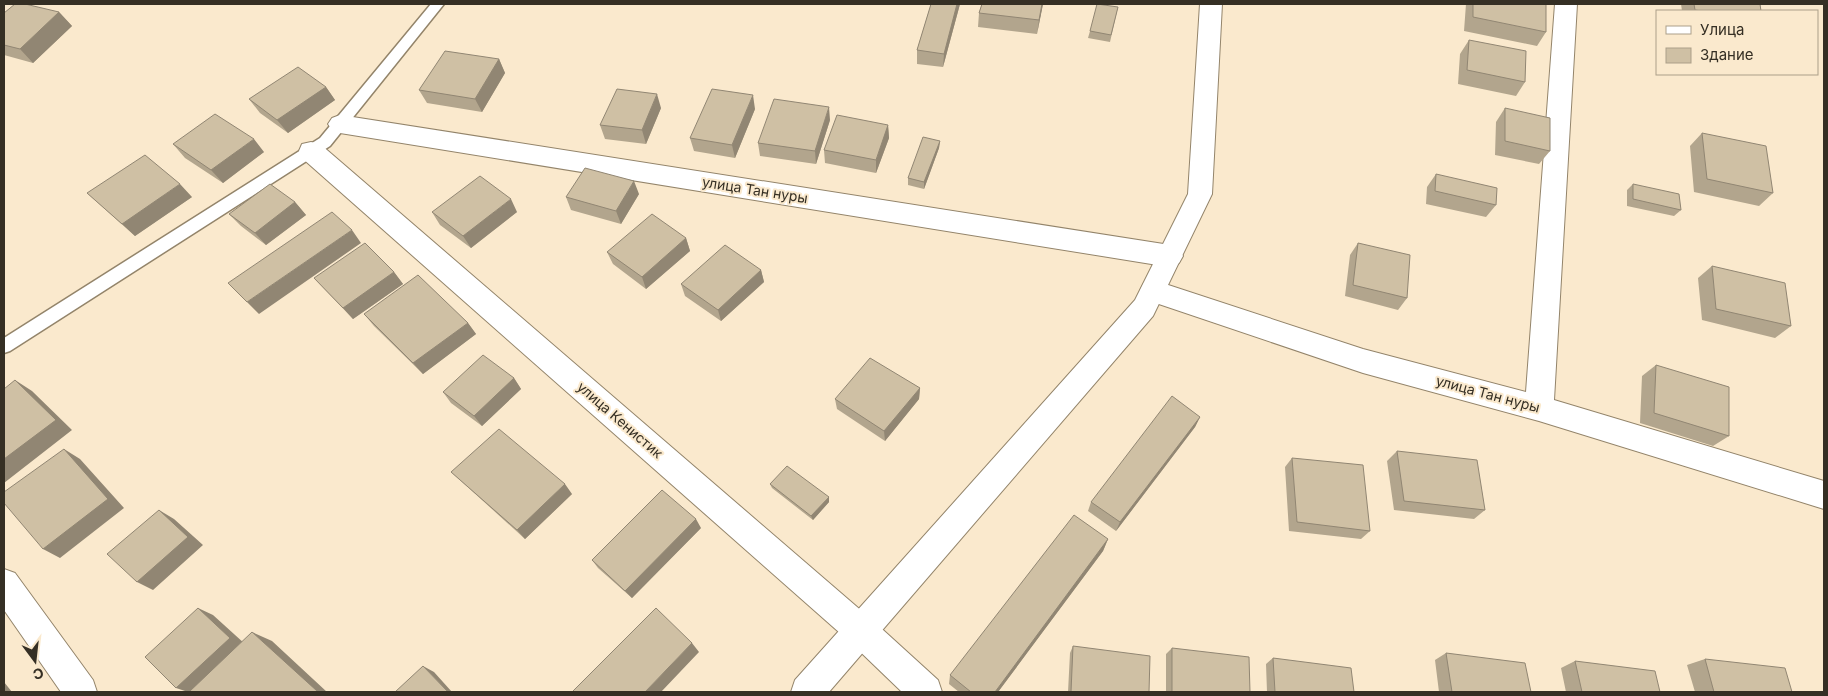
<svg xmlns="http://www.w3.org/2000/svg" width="1828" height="696" viewBox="0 0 1828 696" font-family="Inter,sans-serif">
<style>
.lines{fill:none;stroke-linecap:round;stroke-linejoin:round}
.lane-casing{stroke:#93846a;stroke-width:3}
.street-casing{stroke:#93846a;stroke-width:2}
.secondary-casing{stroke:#93846a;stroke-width:2}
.lane{fill:#fff;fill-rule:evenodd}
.street{fill:#fff;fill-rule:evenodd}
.secondary{fill:#fff;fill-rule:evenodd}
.wall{fill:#b2a58d}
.shaded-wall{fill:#918673}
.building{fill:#cfc0a4;stroke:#918673}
.labels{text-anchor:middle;stroke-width:4;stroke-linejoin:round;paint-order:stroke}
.street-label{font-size:14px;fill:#352f24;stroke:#fae9cd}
</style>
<rect width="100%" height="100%" fill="#fae9cd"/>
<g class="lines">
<g class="lane-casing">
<path id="lane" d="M431 4H444L330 146 10 351 4 353V338L320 138Z"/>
</g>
<g class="street-casing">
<path id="street" d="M1555 4H1577L1554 400 1824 481V509L1539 421 1363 373 1144 299 1140 291 1144 283 1153 280 1363 349 1526 392Z
M340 115 1170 245 1179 249 1183 256 1179 263 1170 267 340 133 332 130 328 124 332 118Z
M311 142 320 144 871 619 938 680 942 692H902L849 641 302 158 299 151 302 144Z
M4 569 15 573 93 680 97 692H61L4 610Z"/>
</g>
<g class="secondary-casing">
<path id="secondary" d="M1200 4H1222L1212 194 1153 316 829 692H791L795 680 1135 300 1188 194Z"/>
</g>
<use href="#lane" class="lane"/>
<use href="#street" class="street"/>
<use href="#secondary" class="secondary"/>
</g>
<path class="wall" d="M931 4H960L943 67 917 64V50Z
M982 4H1043L1037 34 978 27 979 13Z
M1466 4H1546V32L1537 46 1464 31Z
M1681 4H1760L1761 11H1682Z
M1118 7 1110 42 1088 38 1090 31Z
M59 12 72 26 33 63 4 55V13Z
M1469 40 1525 82 1516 96 1458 84 1460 54Z
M499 59 505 73 482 112 427 103 419 90Z
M326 87 335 100 288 133 260 113 249 99Z
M661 108 646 144 605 139 600 125Z
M1505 108 1550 151 1539 164 1495 155 1496 122Z
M755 109 735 158 694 151 690 138Z
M830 120 816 164 760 156 758 143Z
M888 125 889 138 876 173 825 163 824 150Z
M1702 133 1773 193 1759 206 1694 192 1690 146Z
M940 141 939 148 924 189 908 185V178Z
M173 144 264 152 223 183 185 158Z
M1436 174 1496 205 1486 217 1426 204 1427 187Z
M1633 184 1681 210 1674 216 1627 206V190Z
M87 193 192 197 135 236Z
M639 194 621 224 571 210 566 197Z
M295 202 306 215 266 245 241 226 229 214Z
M432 212H517L471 248 440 225Z
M686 238 690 251 646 289 613 264 607 252Z
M1358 243 1407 298 1398 310 1345 296 1350 255Z
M1712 266 1791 326 1775 338 1702 320 1698 278Z
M761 270 764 282 721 321 685 296 681 284Z
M394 272 403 284 353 319 314 278Z
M364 314 468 323 476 334 423 374 374 326Z
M1656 365 1729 436 1713 446 1640 423 1642 376Z
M514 378 521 389 482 426 451 403 443 392Z
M920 388 919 399 885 441 837 409 835 399Z
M1200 417 1195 427 1116 531 1088 511 1091 502Z
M1397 451 1485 510 1474 519 1394 510 1387 461Z
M1292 458 1370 531 1361 539 1289 531 1285 467Z
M451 472 572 494 525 539 461 481Z
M770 484 829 502 813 520 772 488Z
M701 528 632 598 598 568 592 560Z
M1108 539 1103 551 998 692H959L949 684 950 675Z
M1073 646 1149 692H1068L1070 653Z
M1172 648 1250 692H1166V654Z
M1446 653 1531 692H1439L1435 660Z
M1273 658 1354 692H1267L1266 664Z
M1705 659 1792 692H1695L1687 665Z
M1575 661 1660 692H1566L1561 668Z"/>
<path class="shaded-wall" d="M957 4H960L943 67 944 54Z
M1042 4H1043L1037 34 1039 20Z
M59 12 72 26 33 63 20 49Z
M499 59 505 73 482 112 475 99Z
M326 87 335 100 288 133 277 120Z
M657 94 661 108 646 144 642 130Z
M753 95 755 109 735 158 732 145Z
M829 107 830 120 816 164 815 151Z
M888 125 889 138 876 173V160Z
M254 139 264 152 223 183 211 170Z
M940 141 939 148 924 189V182Z
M634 181 639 194 621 224 616 211Z
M180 184 192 197 135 236 122 224Z
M511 199 517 212 471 248 463 236Z
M295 202 306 215 266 245 255 233Z
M352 230 361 243 259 314 247 302Z
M686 238 690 251 646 289 642 277Z
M761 270 764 282 721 321 718 310Z
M394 272 403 284 353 319 343 308Z
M468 323 476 334 423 374 413 363Z
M514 378 521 389 482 426 474 416Z
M15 380 32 391 72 430 4 483V459Z
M920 388 919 399 885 441 884 431Z
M1200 417 1195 427 1116 531 1120 522Z
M64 449 80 459 124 508 60 558 43 549Z
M565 484 572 494 525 539 517 530Z
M829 497V502L813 520 811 516Z
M159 510 174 519 203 545 153 590 137 582Z
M696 519 701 528 632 598 625 591Z
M1108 539 1103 551 998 692H995Z
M198 608 213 615 245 644 194 692H188L176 688Z
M252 632 272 641 327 692H316Z
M692 643 699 652 661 692H645Z
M423 666 434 672 452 692H448Z
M4 682 12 692H4Z"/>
<path class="building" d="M15 4H25L59 12 20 49 4 45V13Z
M931 4H957L944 54 917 50Z
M982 4H1042L1039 20 979 13Z
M1097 4 1118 7 1111 35 1090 31Z
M1473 4H1546V32L1473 17Z
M1694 4H1760L1761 11H1701L1695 10Z
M1469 40 1526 51 1525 82 1467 70Z
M445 51 499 59 475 99 419 90Z
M298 67 326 87 277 120 249 99Z
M617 89 657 94 642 130 600 125Z
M712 89 753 95 732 145 690 138Z
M774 99 829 107 815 151 758 143Z
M1505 108 1550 118V151L1505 141Z
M215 114 254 139 211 170 173 144Z
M837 115 888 125 876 160 824 150Z
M1702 133 1766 146 1773 193 1707 179Z
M923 137 940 141 924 182 908 178Z
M145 155 180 184 122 224 87 193Z
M585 168 634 181 616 211 566 197Z
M1436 174 1497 188 1496 205 1435 191Z
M480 176 511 199 463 236 432 212Z
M270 184 295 202 255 233 229 214Z
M1633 184 1679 194 1681 210 1633 199Z
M332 212 352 230 247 302 228 283Z
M652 214 686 238 642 277 607 252Z
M365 243 394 272 343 308 314 278Z
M1358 243 1410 255 1407 298 1353 285Z
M725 245 761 270 718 310 681 284Z
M1712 266 1785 283 1791 326 1716 309Z
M418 275 468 323 413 363 364 314Z
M483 355 514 378 474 416 443 392Z
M870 358 920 388 884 431 835 399Z
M1656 365 1729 387V436L1654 413Z
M15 380 56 420 4 459V389Z
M1172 396 1200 417 1120 522 1091 502Z
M499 429 565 484 517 530 451 472Z
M64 449 108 499 43 549 4 503V492Z
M1397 451 1477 460 1485 510 1404 501Z
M1292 458 1363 465 1370 531 1297 522Z
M787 466 829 497 811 516 770 484Z
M662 490 696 519 625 591 592 560Z
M159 510 188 537 137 582 107 554Z
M1074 515 1108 539 995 692H971L950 675Z
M198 608 230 638 176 688 145 657Z
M656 608 692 643 645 692H572Z
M252 632 317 691 316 692H189Z
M1073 646 1150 656 1149 692H1071Z
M1172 648 1249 657 1250 692H1172Z
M1446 653 1525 663 1531 692H1452Z
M1273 658 1351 668 1354 692H1275Z
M1705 659 1785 668 1792 692H1714Z
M1575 661 1655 671 1660 692H1582Z
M423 666 448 692H395Z"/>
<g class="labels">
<g class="street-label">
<text transform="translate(755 190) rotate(9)" y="5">улица Тан нуры</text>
<text transform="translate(1488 394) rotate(15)" y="5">улица Тан нуры</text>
<text transform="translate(620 420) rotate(41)" y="5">улица Кенистик</text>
</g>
</g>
<rect width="1828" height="696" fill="none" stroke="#352f24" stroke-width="10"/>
<rect x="1656" y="10" width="162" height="65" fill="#fae9cd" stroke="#ab9f89"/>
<rect x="1666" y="26" width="25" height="8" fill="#ffffff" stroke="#ab9f89"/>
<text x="1700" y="35" font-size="15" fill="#352f24">Улица</text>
<rect x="1666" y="48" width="25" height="15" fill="#cfc0a4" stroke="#ab9f89"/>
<text x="1700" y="60" font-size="15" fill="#352f24">Здание</text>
<g transform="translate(35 661) rotate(165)" stroke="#fae9cd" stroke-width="4" paint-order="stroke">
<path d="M0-4L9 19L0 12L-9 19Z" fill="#352f24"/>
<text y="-8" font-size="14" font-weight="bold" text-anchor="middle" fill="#352f24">С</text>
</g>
</svg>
